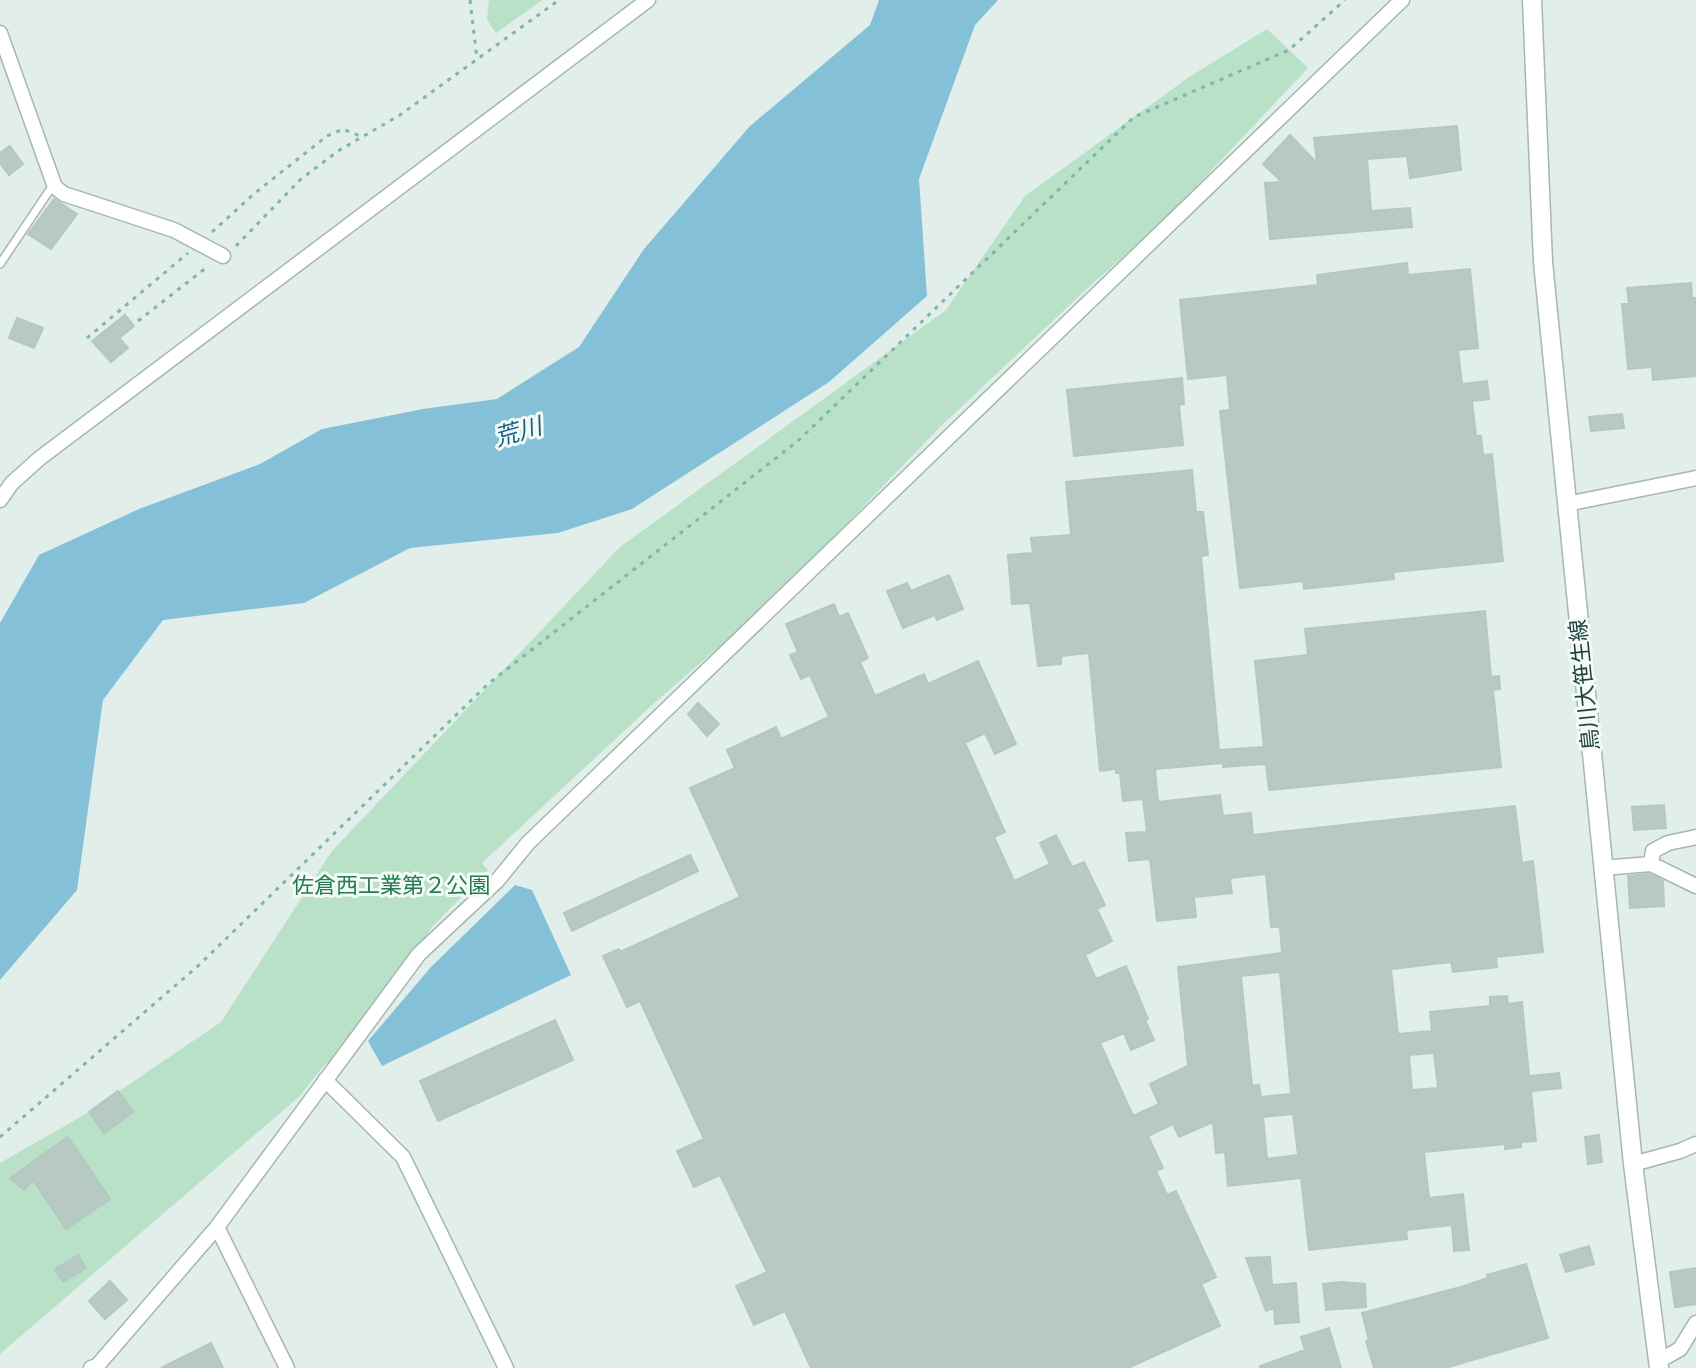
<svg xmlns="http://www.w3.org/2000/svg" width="1696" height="1368" viewBox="0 0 1696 1368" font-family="'Titillium Web','Noto Sans JP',sans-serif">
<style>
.green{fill:#b8e1c8}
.water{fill:#84c1d9}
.building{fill:#b7c9c3;stroke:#b3c8c2;stroke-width:2;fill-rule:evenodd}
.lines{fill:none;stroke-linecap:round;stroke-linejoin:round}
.service-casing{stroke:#a4b7b2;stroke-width:10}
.minor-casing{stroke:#a4b7b2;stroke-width:17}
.tertiary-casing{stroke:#a4b7b2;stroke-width:21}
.path{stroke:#7fb5ab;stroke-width:3;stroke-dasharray:4 6;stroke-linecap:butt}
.service{stroke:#fff;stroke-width:7}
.minor{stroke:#fff;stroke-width:14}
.tertiary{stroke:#fff;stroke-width:18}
.labels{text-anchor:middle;stroke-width:6;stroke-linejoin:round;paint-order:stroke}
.street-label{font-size:22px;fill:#20413c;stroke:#f3faf7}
.park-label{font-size:22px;fill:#257c52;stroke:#f3faf7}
.water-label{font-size:24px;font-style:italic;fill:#136284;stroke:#f3faf7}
</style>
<rect width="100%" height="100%" fill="#e2eeea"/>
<path class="green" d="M489 0H542L496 33 487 20Z
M1267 29 1308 68 1159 226 1093 283 940 427 773 600 652 705 482 863 488 870 433 926 341 1057 324 1065 300 1096 0 1354V1163L84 1115 221 1022 332 851 620 547 946 310 1025 196 1189 77Z"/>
<path class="water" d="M879 0H998L975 25 919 179 927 296 829 382 632 509 558 533 410 548 304 603 163 620 103 700 77 890 0 980V623L39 555 139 509 260 464 322 429 423 409 497 399 579 347 644 249 750 126 870 25Z
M515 885 532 890 571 975 382 1066 368 1041 431 967Z"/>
<path class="building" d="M1457 126 1461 170 1410 178 1407 156 1367 159 1371 211 1410 208 1412 227 1270 239 1265 183 1282 182 1263 164 1290 135 1317 163 1314 138Z
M10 146 23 164 9 175 0 163V153Z
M54 199 77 214 51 249 28 234Z
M1407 263 1408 275 1470 269 1478 348 1458 350 1462 384 1487 381 1489 399 1472 401 1476 436H1481L1483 455 1492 454 1503 561 1393 572 1394 579 1304 589 1303 581 1240 588 1220 411 1230 410 1227 375 1188 379 1180 300 1318 285 1317 275Z
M1691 283 1692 298H1696V376L1653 380 1652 367 1628 369 1622 304H1629L1627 288Z
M125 315 134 326 119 338 128 348 111 362 92 341Z
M17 318 43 328 34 348 9 338Z
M1182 378 1184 404 1179 405 1183 445 1074 456 1067 390Z
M1622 414 1624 428 1591 431 1589 417Z
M1192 470 1196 512H1203L1208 555 1201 556 1219 750 1264 747 1255 661 1308 655 1305 629 1485 611 1491 677 1499 676 1500 689 1493 690 1501 767 1269 790 1266 764 1223 767V763L1155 769 1158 802 1220 795 1223 816 1251 813 1253 835 1515 806 1522 863 1533 861 1543 952 1496 957 1497 967 1453 972 1451 962 1391 969 1398 1034 1432 1031 1430 1012 1490 1006V997L1507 996 1508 1004 1522 1002 1529 1076 1559 1073 1561 1088 1531 1091 1536 1141 1521 1142V1147L1505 1149V1144L1424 1152 1429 1198 1463 1194 1469 1250 1454 1251 1452 1225 1406 1230 1407 1239 1309 1250 1301 1178 1228 1186 1225 1152 1216 1153 1213 1122 1179 1137 1173 1124 1148 1136 1163 1168 1156 1171 1167 1195 1176 1191 1216 1277 1201 1284 1220 1326 1128 1368H811L785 1311 754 1325 736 1286 767 1272 720 1175 694 1187 677 1151 704 1139 640 1001 627 1007 603 956 619 949 620 952 740 897 690 788 735 768 727 750 776 727 781 739 829 717 810 675 801 679 790 655 798 652 786 624 834 604 839 617 848 613 868 658 860 662 875 696 924 674 928 684 978 661 1016 744 995 754 985 733 965 743 1005 832 994 837 1014 881 1050 864 1040 843 1056 835 1072 867 1084 862 1105 905 1097 909 1112 941 1085 955 1096 979 1126 966 1148 1019 1145 1020 1154 1040 1131 1050 1124 1033 1100 1043 1133 1116 1159 1104 1150 1084 1188 1066 1178 967 1282 953 1280 927H1271L1266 874 1230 878 1232 893 1194 897 1196 917 1157 921 1150 859 1129 861 1126 833 1147 832 1143 799 1123 801 1120 773H1116V769L1100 771 1089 653 1061 656V664L1038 666 1030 603 1012 604 1008 555 1033 553 1031 538 1071 535 1066 482ZM1280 972 1291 1094 1261 1097 1259 1085 1252 1086 1241 976ZM1434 1053 1438 1088 1412 1090 1409 1055ZM1293 1114 1298 1155 1267 1159 1263 1117Z
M949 575 963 609 937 620 935 615 903 628 887 591 907 583 911 591Z
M698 703 719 724 707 736 688 714Z
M1664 805 1666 828 1634 830 1632 807Z
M690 855 698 871 572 931 564 913Z
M1649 874 1663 881 1664 906 1630 908 1628 876Z
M555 1020 573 1060 438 1121 420 1081Z
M118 1091 133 1112 104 1133 89 1112Z
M1599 1135 1602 1162 1588 1164 1585 1137Z
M68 1137 110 1199 66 1229 33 1180 24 1190 10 1178Z
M1589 1246 1594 1264 1566 1272 1560 1255Z
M78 1255 86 1268 63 1282 55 1269Z
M1270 1257 1272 1285 1296 1283 1299 1322 1275 1324 1274 1308 1266 1311 1246 1258Z
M1526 1264 1548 1338 1445 1368H1374L1366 1341 1369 1340 1362 1313 1461 1287 1488 1278 1487 1275Z
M1696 1268V1304L1675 1307 1670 1272Z
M110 1281 127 1300 105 1319 89 1301Z
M1342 1282 1365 1284 1366 1307 1326 1310 1323 1284Z
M1329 1328 1341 1368H1261L1260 1366 1305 1350 1301 1337Z
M211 1343 223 1368H161Z"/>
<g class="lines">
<g class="service-casing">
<path id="service" d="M0 264 53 185"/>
</g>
<g class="minor-casing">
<path id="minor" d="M0 33 55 187 64 194 174 230 223 256
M0 500 12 483 40 458 648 0
M1566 504 1696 478
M1651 864 1653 851 1668 843 1696 837
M1602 868 1651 864 1696 886
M325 1080 403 1157 506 1368
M1633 1164 1680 1151 1696 1144
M217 1227 287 1368
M1659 1361 1680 1349 1696 1323
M91 1368 97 1366 217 1227 419 954 497 881 528 843 1402 0"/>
</g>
<g class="tertiary-casing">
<path id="tertiary" d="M1532 0 1543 262 1633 1164 1659 1368"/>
</g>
<path class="path" d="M470 0 477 59
M212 232 255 193 327 136 343 129 360 136
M236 246 300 180 338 151 400 115 559 0
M138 321 207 267
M87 338 188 253
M0 1137 198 966 488 684 799 440 1134 117 1289 50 1345 0"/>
<use href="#service" class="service"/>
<use href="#minor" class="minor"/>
<use href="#tertiary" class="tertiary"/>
</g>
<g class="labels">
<g class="street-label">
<text transform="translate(1584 685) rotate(-96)" y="8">鳥川大笹生線</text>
</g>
<g class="park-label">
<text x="391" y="893">佐倉西工業第２公園</text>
</g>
<g class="water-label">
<text transform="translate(518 432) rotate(-16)" y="8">荒川</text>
</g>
</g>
</svg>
